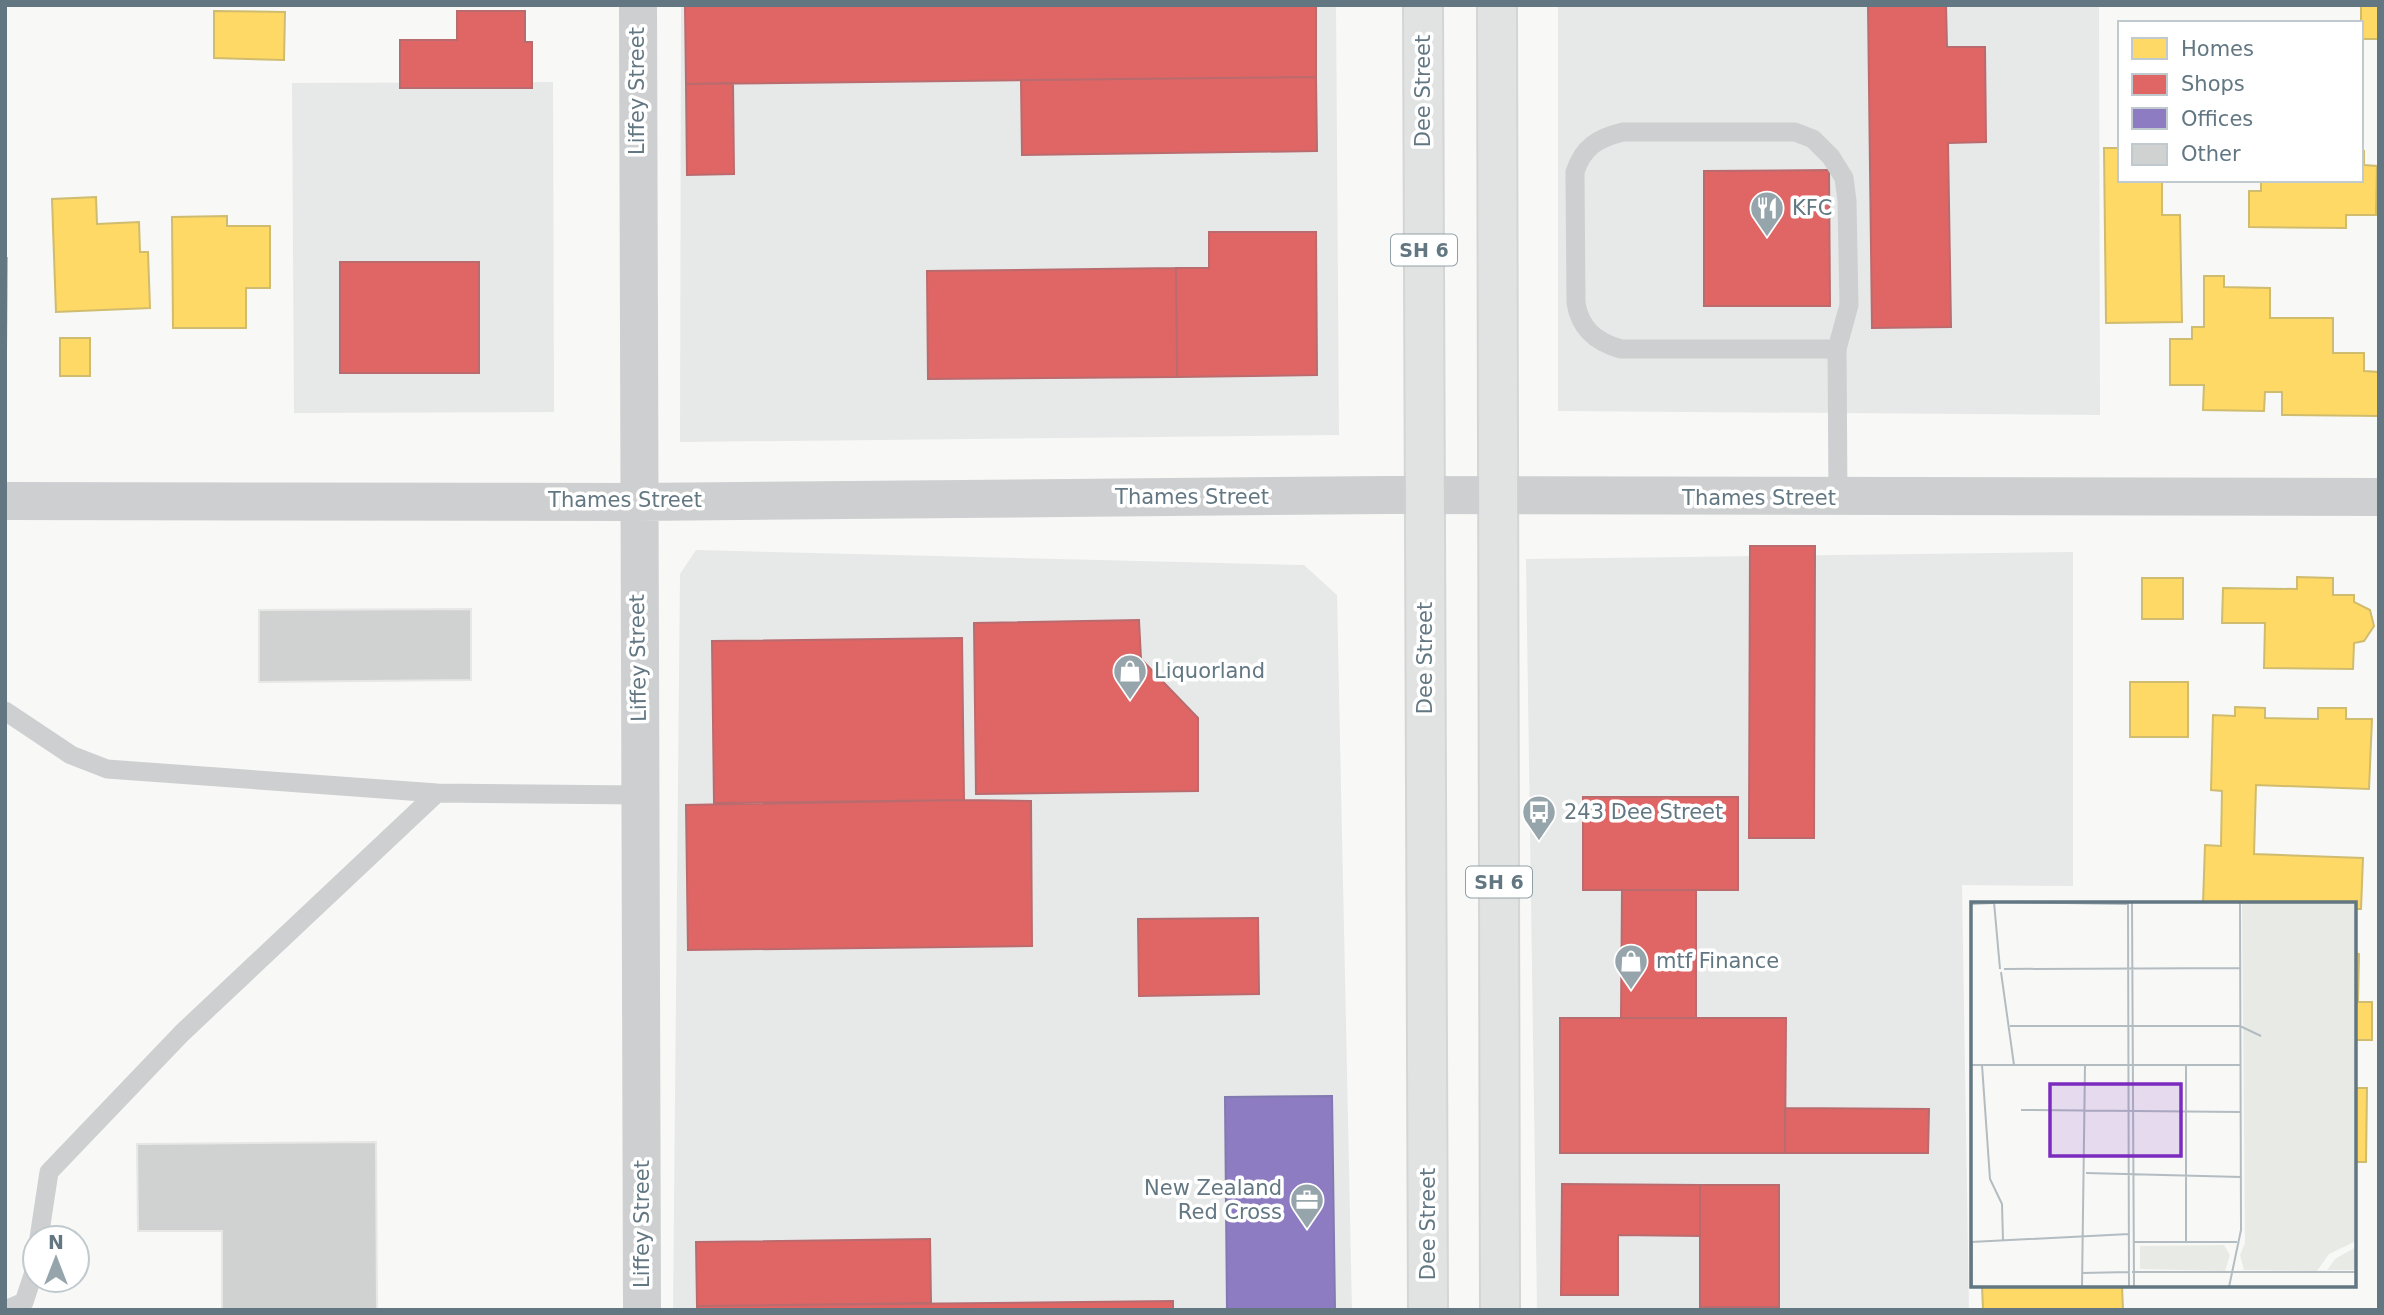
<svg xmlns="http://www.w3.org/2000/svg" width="2384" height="1315" viewBox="0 0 2384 1315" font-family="'DejaVu Sans',sans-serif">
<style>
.built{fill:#e7e8e8}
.homes{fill:#ffd966;stroke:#d0bc6e;stroke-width:2}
.shops{fill:#e06666;stroke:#ba6b6e;stroke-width:2}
.offices{fill:#8e7cc3;stroke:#817ab0;stroke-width:2}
.building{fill:#d0d2d2;stroke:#e7e7e6;stroke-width:2}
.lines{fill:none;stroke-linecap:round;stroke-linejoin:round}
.primary-casing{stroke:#d4d5d5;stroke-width:42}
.lane{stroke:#cecfd0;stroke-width:19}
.street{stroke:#cecfd0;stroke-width:38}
.primary{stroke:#e1e2e2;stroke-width:38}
.labels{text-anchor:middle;stroke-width:7;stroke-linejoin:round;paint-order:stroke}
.shield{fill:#fff;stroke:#91a0a8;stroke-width:2}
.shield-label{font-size:19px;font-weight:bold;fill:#627782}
.street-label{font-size:21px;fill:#627782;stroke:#fff}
.poi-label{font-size:21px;fill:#627782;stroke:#fff;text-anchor:start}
.inset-road{fill:none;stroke:#b3bcc1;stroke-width:2}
.view{fill:#7b2cbf;fill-opacity:0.15;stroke:#7b2cbf;stroke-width:3.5}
.inset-edge{fill:none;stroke:#627782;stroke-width:3.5}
</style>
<rect width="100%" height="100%" fill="#f8f8f7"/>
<path class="built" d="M681 5H1336L1339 435 680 442Z
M1558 5H2099L2100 415 1558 411Z
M553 82 554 412 294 413 292 83Z
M696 550 1304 565 1337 595 1352 1310H673L680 574Z
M2073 552V886L1962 885 1969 1310H1537L1526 559Z"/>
<path class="homes" d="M2361 5H2379V39H2361Z
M214 11 285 12 284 60 214 58Z
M2104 148H2120V180H2162V215H2180L2182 322 2106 323Z
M2361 151H2364V165L2377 166 2376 215H2346V228L2249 227V191H2261V180H2361Z
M96 197 97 224 139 222 140 252H148L150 308 56 312 52 199Z
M227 216V226H270V288H246V328H173L172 217Z
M5 258H7L6 355H5Z
M2204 276H2224V287L2270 288V318H2333V353H2364V371L2379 372V416L2282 415V392H2265L2264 411 2203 410 2204 385H2170V339H2192V327H2204Z
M60 338H90V376H60Z
M2297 577 2333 578V595H2354V602L2370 610 2374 626 2364 641 2354 643 2353 669 2264 668 2265 623H2222L2223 588 2297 589Z
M2142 578H2183V619H2142Z
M2130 682H2188V737H2130Z
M2235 707 2265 708V718L2318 719V708H2346V719H2372L2369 789 2256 785 2254 854 2363 858 2361 909H2354V904H2203L2205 845 2221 846 2222 791 2211 790 2213 715 2235 716Z
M2354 953 2359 954 2358 1002H2372V1040H2354Z
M2354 1088H2367L2366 1162H2354Z
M1982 1285H2122L2123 1310H1983Z"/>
<path class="shops" d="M685 5H1316V77L686 84Z
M1868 5H1946L1947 47H1985L1986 142 1948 143 1951 327 1872 328Z
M457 11H525V42H532V88H400V40H457Z
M1316 77 1317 151 1022 155 1021 80Z
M733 83 734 174 687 175 686 84Z
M1829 170 1830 306H1704V171Z
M1209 232H1316L1317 375 1177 377 1176 268H1209Z
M340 262H479V373H340Z
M1176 268 1177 377 928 379 927 271Z
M1750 546H1815L1814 838H1749Z
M1139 620 1141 659 1198 718V791L976 794 974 623Z
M962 638 964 800 714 803 712 641Z
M1583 797H1738V890H1583Z
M964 800 1031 801 1032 946 688 950 686 805Z
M1622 890H1696V1018H1621Z
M1258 918 1259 994 1139 996 1138 919Z
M1560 1018H1786L1785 1153H1560Z
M1785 1108 1929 1109 1928 1153H1785Z
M1562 1184 1700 1185V1236L1618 1235V1295H1561Z
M1700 1185H1779V1307H1700Z
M930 1239 931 1303 697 1306 696 1242Z
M1173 1301V1310H697V1306Z"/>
<path class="offices" d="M1332 1096 1335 1310H1227L1225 1097Z"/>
<path class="building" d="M471 609V680L259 682V610Z
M376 1142 377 1310 222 1309V1231H138L137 1144Z"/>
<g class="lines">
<g class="primary-casing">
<path id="primary" d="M1423 5 1428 1310
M1497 5 1500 1310"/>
</g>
<path class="lane" d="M1837 349H1621C1596 342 1580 329 1576 303L1575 172C1583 147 1598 138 1623 132H1795L1813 139 1831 157 1844 178 1847 201 1849 305 1837 349 1838 498
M5 711 71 755 107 769 437 793 640 795
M39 1238 49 1172 182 1033 437 793
M5 1310 24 1302 35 1269"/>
<path class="street" d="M638 5 642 1310
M5 501 637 502 1386 495 2379 497"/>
<use href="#primary" class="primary"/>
</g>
<defs>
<g id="restaurant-pin" transform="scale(1.75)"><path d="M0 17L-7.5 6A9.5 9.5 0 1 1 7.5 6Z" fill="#96a4ab" stroke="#fff"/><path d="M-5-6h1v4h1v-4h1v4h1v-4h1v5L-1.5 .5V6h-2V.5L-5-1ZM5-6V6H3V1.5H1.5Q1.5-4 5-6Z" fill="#fff"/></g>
<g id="shop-pin" transform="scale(1.75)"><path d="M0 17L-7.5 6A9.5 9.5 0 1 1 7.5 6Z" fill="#96a4ab" stroke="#fff"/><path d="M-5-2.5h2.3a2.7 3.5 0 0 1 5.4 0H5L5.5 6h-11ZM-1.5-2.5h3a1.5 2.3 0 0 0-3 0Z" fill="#fff"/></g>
<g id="bus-pin" transform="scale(1.75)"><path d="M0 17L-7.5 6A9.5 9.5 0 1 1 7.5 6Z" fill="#96a4ab" stroke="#fff"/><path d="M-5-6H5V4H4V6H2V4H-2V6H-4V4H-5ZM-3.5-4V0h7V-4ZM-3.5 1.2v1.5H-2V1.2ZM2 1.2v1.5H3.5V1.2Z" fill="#fff"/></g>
<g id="office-pin" transform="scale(1.75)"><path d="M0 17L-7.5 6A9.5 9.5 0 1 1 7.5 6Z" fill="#96a4ab" stroke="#fff"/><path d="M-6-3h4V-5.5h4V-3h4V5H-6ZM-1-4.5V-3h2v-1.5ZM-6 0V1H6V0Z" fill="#fff"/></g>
</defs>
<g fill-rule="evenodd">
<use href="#restaurant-pin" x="1767" y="208"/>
<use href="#shop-pin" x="1130" y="671"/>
<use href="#bus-pin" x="1539" y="812"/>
<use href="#shop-pin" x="1631" y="961"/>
<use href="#office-pin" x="1307" y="1200"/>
</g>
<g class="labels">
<g class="shield">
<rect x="1391" y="234.5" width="66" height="31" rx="5"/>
<rect x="1466" y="866.5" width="66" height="31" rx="5"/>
</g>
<g class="shield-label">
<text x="1424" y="257">SH 6</text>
<text x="1499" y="889">SH 6</text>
</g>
<g class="street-label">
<text transform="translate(637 91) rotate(-90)" y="7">Liffey Street</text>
<text transform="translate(1423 91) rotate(-90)" y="7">Dee Street</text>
<text x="1192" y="504">Thames Street</text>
<text x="1759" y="505">Thames Street</text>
<text x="625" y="507">Thames Street</text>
<text transform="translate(638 658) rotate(-91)" y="7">Liffey Street</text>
<text transform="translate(1425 658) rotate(-90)" y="7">Dee Street</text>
<text transform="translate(642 1224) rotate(-90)" y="7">Liffey Street</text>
<text transform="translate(1428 1224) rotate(-90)" y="7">Dee Street</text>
</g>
<g class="poi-label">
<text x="1792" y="215">KFC</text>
<text x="1154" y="678">Liquorland</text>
<text x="1564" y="819">243 Dee Street</text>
<text x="1656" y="968">mtf Finance</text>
<text x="1282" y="1195" text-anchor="end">New Zealand<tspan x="1282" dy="24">Red Cross</tspan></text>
</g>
</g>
<g transform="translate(1971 902)">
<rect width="385" height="385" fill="#f8f8f7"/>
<path d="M271 0H385V339L358 352 346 369 273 368 269 353 274 341ZM253 343 259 353 254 369 169 367V344ZM385 345V368H356L364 357Z" fill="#e8ebe5"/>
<path class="inset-road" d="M23 0 29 67M34 0 157 2M157 0 158 385M161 0 163 385M0 2 22 1M33 67 269 66M30 70 43 163M39 124H269L290 134M0 163H269M11 163 19 277 31 302 32 339M215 163V340M50 208 269 210M115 271 270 275M0 340 158 332M1 340V385M163 340H266M161 370H385M111 371 158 370M111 385 114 163M258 385 270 328 269 0"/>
<path class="view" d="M79 182H210V254H79Z"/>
<rect width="385" height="385" class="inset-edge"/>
</g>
<rect width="2384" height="1315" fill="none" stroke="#627782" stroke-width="14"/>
<rect x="2118" y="21" width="245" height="161" fill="#ffffff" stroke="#c0c9cd" stroke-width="2"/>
<rect x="2132" y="38" width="35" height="21" fill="#ffd966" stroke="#c0c9cd" stroke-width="2"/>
<text x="2181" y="56" font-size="21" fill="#627782">Homes</text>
<rect x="2132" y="74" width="35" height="21" fill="#e06666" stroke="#c0c9cd" stroke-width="2"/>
<text x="2181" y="91" font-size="21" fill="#627782">Shops</text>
<rect x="2132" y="108" width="35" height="21" fill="#8e7cc3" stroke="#c0c9cd" stroke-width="2"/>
<text x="2181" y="126" font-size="21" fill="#627782">Offices</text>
<rect x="2132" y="144" width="35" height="21" fill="#d0d2d2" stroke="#c0c9cd" stroke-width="2"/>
<text x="2181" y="161" font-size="21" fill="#627782">Other</text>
<g transform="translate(56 1259)"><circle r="33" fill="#ffffff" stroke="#c0c9cd" stroke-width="2"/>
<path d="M0-5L12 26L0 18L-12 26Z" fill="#96a4ab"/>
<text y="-10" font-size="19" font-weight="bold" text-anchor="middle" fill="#627782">N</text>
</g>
</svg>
